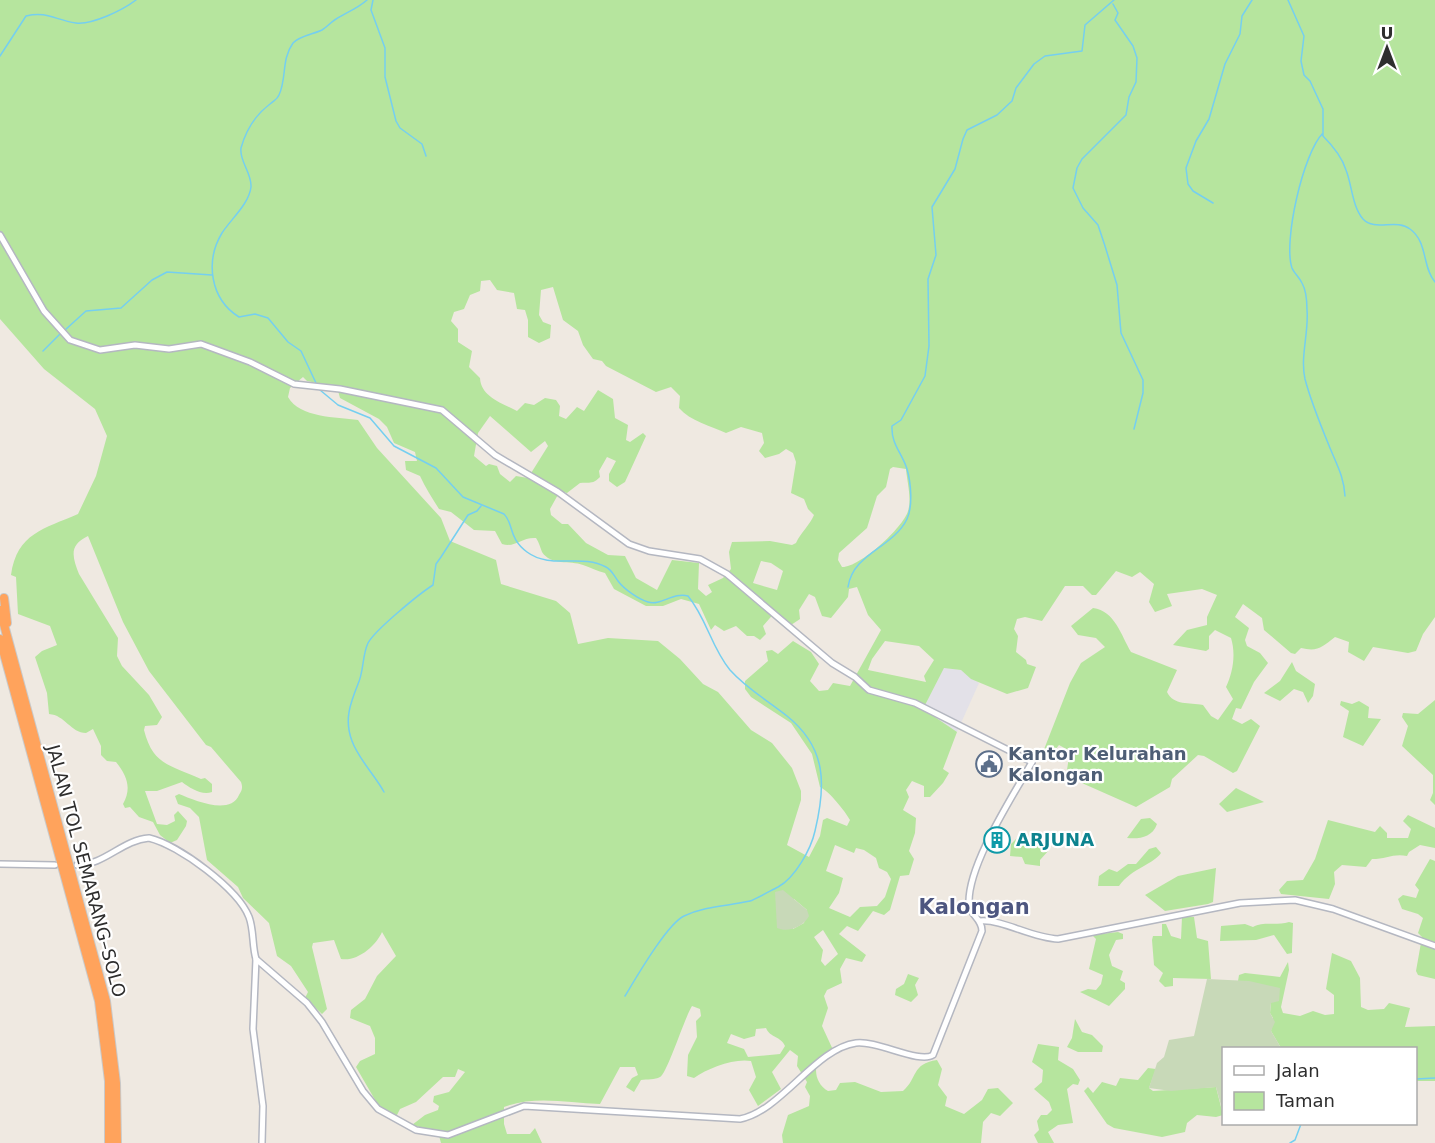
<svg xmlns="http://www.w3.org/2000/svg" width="1435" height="1143" viewBox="0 0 1435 1143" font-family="'DejaVu Sans',sans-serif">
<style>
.industrial{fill:#e3e1e8}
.green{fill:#b6e59e;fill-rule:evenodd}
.cemetery{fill:#c8d9b8}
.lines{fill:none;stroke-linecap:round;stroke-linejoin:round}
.stream{stroke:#75cff0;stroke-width:1.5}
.tertiary-casing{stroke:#b4b7c1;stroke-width:8}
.secondary-casing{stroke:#b4b7c1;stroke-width:8}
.motorway-casing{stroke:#c9c9c9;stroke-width:10}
.tertiary{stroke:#fff;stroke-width:5}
.secondary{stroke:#fff;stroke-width:5}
.motorway{stroke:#ffa35c;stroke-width:8}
.labels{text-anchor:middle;stroke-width:4.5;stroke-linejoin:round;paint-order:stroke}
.service-label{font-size:18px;font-weight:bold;fill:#4e5e75;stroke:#fff;text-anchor:start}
.culture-label{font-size:18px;font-weight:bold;fill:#0d838f;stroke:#fff;text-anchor:start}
.street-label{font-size:18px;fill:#2e2e2e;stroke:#fff}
.quarter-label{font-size:21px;font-weight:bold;fill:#4d5680;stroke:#fff}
</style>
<rect width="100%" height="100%" fill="#efe9e1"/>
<path class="industrial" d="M944 667 961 670 979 683 957 732 923 709Z"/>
<path class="green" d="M0 0H1435V617L1423 634 1416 651 1408 653 1373 647 1364 661 1348 652 1349 642 1335 637C1322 647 1318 652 1301 648L1295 654 1291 653 1264 630 1262 618 1243 604 1235 617 1249 628 1245 640 1247 646 1260 653 1268 663 1254 682 1241 709 1236 708 1232 719 1242 724 1251 719 1260 726 1237 771 1233 773 1204 756 1198 755 1172 779 1170 787 1136 807 1066 776 1070 751 1059 745 1046 761 1041 757 1070 683 1081 663 1105 647 1096 638 1078 635 1071 626 1093 608C1115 611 1121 635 1131 652L1177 670 1167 692C1174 706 1189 702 1203 705L1211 716 1218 720 1233 699 1226 687C1233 672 1236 654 1231 638L1215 630 1209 636V649L1206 651 1173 645 1187 630 1207 625V617L1217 595 1202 589 1167 594 1172 606 1155 612 1149 602 1154 584 1140 572 1132 577 1116 571 1096 595H1092L1083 586H1065L1042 621 1025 617 1017 619 1014 629 1018 636 1016 652 1026 660 1027 664 1036 667 1028 688 1007 694 971 679 961 670 944 668 923 709 957 732 943 769 949 773 943 783 930 797H924V786L912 781 906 790 909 797 903 810 916 818 915 833 909 851 914 859 909 875 900 876 890 910 884 915 873 911 858 931 847 926 839 934 866 955 862 962 846 958 840 969 842 983 827 990 824 996 828 1008 822 1026 834 1052 817 1063C814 1074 818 1085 828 1091L836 1090 840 1083 855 1082 881 1092 903 1091C918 1078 911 1064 937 1060L942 1069 938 1085 947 1097 945 1106 964 1114 982 1100 988 1089 998 1088 1013 1103 1000 1116 991 1113 983 1122 981 1143H783L782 1135 788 1115 809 1106 810 1096 805 1087 807 1082 797 1066 798 1056 790 1050 772 1072 781 1089 758 1106 749 1090 756 1077 751 1061C734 1058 708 1068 694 1078L687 1076 688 1055 697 1037 696 1021 701 1016 700 1009 692 1006C684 1019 667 1074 660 1077 655 1080 647 1079 641 1080L634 1092 626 1087 632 1078 638 1075 635 1067H620L600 1104C568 1103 535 1095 504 1107V1124L507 1134H530L535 1128 542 1143H441L438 1132 412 1125 425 1115 438 1110 439 1106 433 1102 434 1096 449 1092 465 1072 458 1069 455 1077H443L416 1102 400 1109 396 1117 378 1105 356 1067 360 1061 375 1054V1038L370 1026 350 1018 351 1010 365 999 377 976 396 956 382 932C376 946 357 962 341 959L334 940 313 943 312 947 327 1009 322 1014 305 998 308 992 291 966 277 956 269 923 243 898 238 887 207 860 199 817 190 808 178 804 175 796 179 794C194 800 230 816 239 795 242 790 243 788 241 782L211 747 206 745 149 671 123 622 88 536C69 545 72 556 79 574L118 638 117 656 122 666 149 695 162 717 157 725 145 726 144 730C153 766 171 765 201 779L205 778 212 784V792C202 796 190 788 182 782L157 791H145L157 824 167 825 175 821 174 815 178 811 187 821 186 826 177 840 170 843 160 835 153 822 139 817 130 807 125 808 123 804C132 788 127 776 116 762L107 761 101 755V746L93 729 86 733C71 733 65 715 49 714L47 693 35 657 42 651 57 645 50 626 18 614 16 577 11 575C17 533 44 529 78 514L96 476 107 436 95 409 44 369 0 319ZM490 280 497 290 514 293 517 309 525 310 528 320V337L539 343 550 338 551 325 543 322 539 315 541 290 553 287 563 320 578 331 583 345 593 359 602 361 606 366 656 392 671 387 680 396 679 408C690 421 711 426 726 433L741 427 762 433 764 443 759 451 765 458 779 454 786 449 793 453 796 462 791 493 804 499 808 509 814 515C810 525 801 532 796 543L792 545 770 541 732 542 729 552 731 569 723 578 708 585 712 592 706 596 698 589 699 563 672 560 657 590 636 578 625 556 608 555 586 543 568 524H562L551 515 550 509 560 491 567 493 580 483C589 482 592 485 600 477L599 471 607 457 616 461 609 474V481L617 487 625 482 646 436 643 433 630 442 626 440 628 425 615 418 613 399 598 390 584 411 577 407 566 419 559 416 560 406 556 400 545 398 534 405 525 403 517 411C502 403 481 397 480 378L469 367 472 351 458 342V329L451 321 454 312 464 309 470 295 480 291 481 281ZM303 377 307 381 337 387 340 398 379 419 387 427 394 443 415 452 417 461H405L406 470 420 476C425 487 432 498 439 509L451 512 474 530 495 531 502 544C516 548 521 537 536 538 539 542 540 547 542 552 551 566 570 560 583 565 589 567 597 571 605 573L614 589 646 606H663L681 599 699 604 711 630 715 625 724 631 736 626 747 636H754L760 640 766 634 763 626 776 611 791 625 800 619 799 610 809 594 815 597 822 616 831 618 848 597 849 589 857 587 868 615 881 630 850 686 833 683 828 690 819 691 810 681 819 664 811 652 793 641 778 654 772 650 766 651 768 661 745 681V689L751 697 791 723 812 754 820 787C829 791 845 811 850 820L847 826 827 818 823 820 820 836 809 857 787 845 801 800V791L792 768 772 743 751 730 718 692 703 684 680 659 658 641 608 638 578 644 570 613 556 601 501 584 496 560 450 541 441 518 377 448 358 420C336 417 300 418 288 397L290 388ZM490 416 531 452 545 441 548 446 528 478 516 476 510 482 500 474 497 466 489 464 486 466 474 456 478 433ZM893 467 906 469C907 481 912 499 908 511 903 528 859 568 842 567L838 560 839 553 867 528 877 496 886 487 890 469ZM761 561 771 563 783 571 777 590 753 583ZM885 641 919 646 934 660 924 676 926 682 868 670 872 659ZM835 845 854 853 856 848 864 850 876 858 879 868 887 872 891 879 885 897 877 906 860 907 850 917 829 908 839 893 843 878 826 871ZM794 899 807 910 804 923 793 929ZM823 930 838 954 825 966 821 961 823 950 814 937ZM766 1028C770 1038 781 1036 785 1046L780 1054 748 1057 744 1049 727 1043 731 1034 744 1039 755 1036 756 1029Z
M1292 662 1296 671 1315 684 1313 696 1308 703 1303 692 1294 689 1280 701 1264 693 1280 681Z
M1435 700V805L1430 800 1433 793V775L1402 746 1408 726 1402 717 1403 713 1418 714Z
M1341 701 1352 704 1359 701 1369 707 1368 718 1381 719 1363 746 1343 737 1349 711 1340 705Z
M1236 788 1264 802 1227 812 1219 804Z
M1408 815 1435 828V848L1420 845 1409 852 1407 856C1394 853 1386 859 1372 859L1366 867 1342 865 1334 872 1335 884 1329 899 1281 894 1279 890 1287 881 1303 880 1315 859 1328 820 1375 832 1380 826 1387 833V838H1408L1411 829 1403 821Z
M1150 818 1157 824C1152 838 1139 839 1127 838L1141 819Z
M1020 835 1034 845 1049 850 1040 860V866L1025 864 1022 857 1010 856 1011 844Z
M1156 847 1161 853C1154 864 1132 868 1119 886H1098L1099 876 1109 869 1117 872 1128 864H1136L1149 849Z
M1430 859 1435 861V979L1418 975 1416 971 1422 937 1418 933 1423 918 1418 914 1402 909 1398 899 1403 895 1416 898 1419 890 1415 885Z
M1216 868 1213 902 1208 904 1165 911 1145 895 1178 876Z
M1182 917H1194L1197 938 1208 941 1211 979 1173 978V986L1165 987 1159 981 1163 973 1154 965 1152 940 1153 936H1162V924H1166L1171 936 1181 939Z
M1289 922 1293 923 1292 949V953L1287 954 1274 935 1256 940 1220 941 1221 926 1245 924 1253 927C1263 921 1276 926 1289 922Z
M1118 932 1123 934V939L1116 940 1109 955 1112 966 1123 971 1120 980 1125 983V989L1109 1006 1080 992 1088 989 1096 990 1101 984 1103 975 1089 969 1096 939 1092 935Z
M1332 953 1351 961 1360 978 1361 1007 1368 1010 1384 1009 1389 1003 1410 1008 1405 1027 1435 1026V1081H1416V1048H1281L1271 1031 1273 1018 1270 1013 1271 1002 1238 981 1239 975 1245 973 1280 977 1288 962 1289 970 1281 1007 1283 1013 1300 1016 1313 1011 1325 1015 1334 1014V995L1326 989Z
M908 974 919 978 915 985 918 995 911 1002 895 995 896 989 904 984Z
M1075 1019 1082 1032 1092 1035 1103 1046 1102 1052H1078L1067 1047 1072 1038Z
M1038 1044 1059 1047 1058 1060 1073 1069 1080 1080 1078 1085 1073 1084 1067 1089 1073 1123 1058 1125 1048 1132 1054 1143H1038L1034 1135 1039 1130 1037 1121 1041 1115H1047L1052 1110 1049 1102 1034 1089 1042 1082 1043 1070 1032 1062Z
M1148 1068 1156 1069 1149 1088 1153 1091 1216 1087 1223 1115 1216 1117 1197 1115 1187 1123 1185 1132 1162 1137 1114 1128 1107 1124 1084 1091 1088 1087 1093 1093 1102 1082 1116 1086 1120 1078 1138 1080Z"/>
<path class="cemetery" d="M783 890 807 910 809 916C803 927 788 933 777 928L775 892Z
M1207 979 1249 981 1280 988 1279 1001 1271 1003 1270 1013 1275 1022 1271 1031 1281 1048H1224L1223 1113 1216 1087 1171 1091 1149 1088 1157 1063 1164 1057 1169 1040 1194 1036Z"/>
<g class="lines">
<path class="stream" d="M373 0 371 10 385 48V77L396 121 400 128 422 144 426 156
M1288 0 1304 36 1301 61 1304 75 1310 81 1323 109V136C1333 146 1342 157 1346 170 1352 185 1352 206 1363 219 1375 232 1396 218 1410 229 1428 242 1422 267 1435 282
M1113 4 1118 13 1115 20 1133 46 1137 58 1136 82 1129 97 1126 115 1082 159 1077 168 1073 188 1083 208 1098 225 1105 246 1117 285 1121 333 1143 380V393L1134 429
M0 56 26 16C47 11 55 20 76 23 92 25 123 10 136 0
M1323 133C1303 153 1283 242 1292 268 1294 273 1299 277 1302 283 1306 290 1307 301 1307 310 1309 332 1300 357 1305 379 1311 402 1321 426 1330 448 1337 465 1344 477 1345 496
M1213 203 1193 191 1188 184 1186 168 1196 141 1209 119 1225 64 1240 34 1242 16 1252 0
M65 330 86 311 121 308 152 280 167 272 212 275
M43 351 61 333
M316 383 301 351 288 342 268 318 255 314 239 317C210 299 205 261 222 233 231 219 249 204 251 187 252 173 239 161 241 148 246 130 254 116 270 104 274 100 277 100 279 95 287 78 281 60 293 43 299 36 314 34 322 30 327 27 331 22 336 19 347 12 357 9 367 0
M320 390 338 405 370 418 394 446 436 468 463 497 504 514C514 524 508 538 527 552 551 570 581 553 606 567 612 570 614 576 618 581 624 589 638 599 648 602 661 606 673 592 688 596 707 619 711 647 730 670 747 689 767 700 787 716 827 748 826 785 815 831 811 849 795 878 778 887 772 890 754 900 750 901 728 906 705 906 684 916 667 924 636 978 625 996
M848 587C853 553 893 548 907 519 913 506 911 483 907 469 902 453 891 444 892 426L901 420 925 376 929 346 928 279 936 255 932 207 955 169 963 139 967 130 997 115 1012 101 1016 88 1034 64 1045 56 1082 51 1085 25 1114 0
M384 792C375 775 359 760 352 741 344 720 350 704 358 684 364 671 362 656 368 643 375 630 419 594 433 585L436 564 441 557 468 515 477 511 481 506
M1416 1079 1435 1078
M1290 1143 1295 1140 1301 1124"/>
<g class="tertiary-casing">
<path id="tertiary" d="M0 235 44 311 70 340 100 350 135 345 169 349 201 344 250 362 294 384 340 389 442 410 495 455 558 492 629 544 649 551 700 559 727 574 832 663 855 677 869 690 915 703 1032 762
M980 921C1003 919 1031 938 1058 939L1240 903 1295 900 1333 909 1435 946
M256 959 253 1029 263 1106 262 1143"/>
</g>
<g class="secondary-casing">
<path id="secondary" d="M0 864 55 865
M77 865C105 865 122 840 149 838 179 845 238 889 249 917 254 930 252 946 256 959L307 1003 322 1022 363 1091 378 1109 416 1130 448 1135 524 1106 740 1119C780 1112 816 1048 856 1043 877 1040 919 1064 933 1055L982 931C982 918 969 915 969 903 968 864 1013 796 1032 762"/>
</g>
<g class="motorway-casing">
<path id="motorway" d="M4 598 7 623
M0 610 106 1001 116 1083 117 1143
M0 639 99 1001 109 1081V1143"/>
</g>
<use href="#tertiary" class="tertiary"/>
<use href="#secondary" class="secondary"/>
<use href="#motorway" class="motorway"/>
</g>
<defs>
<g id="civic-ring" transform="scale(1.35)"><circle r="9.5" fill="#fff" stroke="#5c6f8a" stroke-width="1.5"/><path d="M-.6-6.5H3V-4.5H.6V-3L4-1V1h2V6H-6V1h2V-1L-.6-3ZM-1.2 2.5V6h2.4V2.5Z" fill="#5c6f8a"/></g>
<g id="building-ring" transform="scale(1.35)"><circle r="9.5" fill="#fff" stroke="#0f9aa8" stroke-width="1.5"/><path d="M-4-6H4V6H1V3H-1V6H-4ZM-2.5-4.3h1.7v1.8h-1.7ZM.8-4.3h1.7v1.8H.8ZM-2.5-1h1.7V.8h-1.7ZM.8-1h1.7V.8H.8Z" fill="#0f9aa8"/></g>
</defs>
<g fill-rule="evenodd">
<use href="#civic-ring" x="989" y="764"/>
<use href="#building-ring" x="997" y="840"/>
</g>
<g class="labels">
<g class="service-label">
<text x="1008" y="760">Kantor Kelurahan<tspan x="1008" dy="21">Kalongan</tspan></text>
</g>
<g class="culture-label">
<text x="1016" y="846">ARJUNA</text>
</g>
<g class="street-label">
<text transform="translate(86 871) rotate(75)" y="6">JALAN TOL SEMARANG–SOLO</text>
</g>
<g class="quarter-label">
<text x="974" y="914">Kalongan</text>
</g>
</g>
<rect x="1222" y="1047" width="195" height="78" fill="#ffffff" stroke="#ababab" stroke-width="1.5"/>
<rect x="1234" y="1066" width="30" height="9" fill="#ffffff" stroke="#ababab" stroke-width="1.5"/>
<text x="1276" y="1077" font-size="18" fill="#2e2e2e">Jalan</text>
<rect x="1234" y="1092" width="30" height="18" fill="#b6e59e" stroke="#ababab" stroke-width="1.5"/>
<text x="1276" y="1107" font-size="18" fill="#2e2e2e">Taman</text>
<g transform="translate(1387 48)" stroke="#ffffff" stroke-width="4.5" paint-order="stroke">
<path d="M0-4.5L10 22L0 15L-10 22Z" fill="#2e2e2e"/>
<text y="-9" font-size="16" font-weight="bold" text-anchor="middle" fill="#2e2e2e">U</text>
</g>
</svg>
